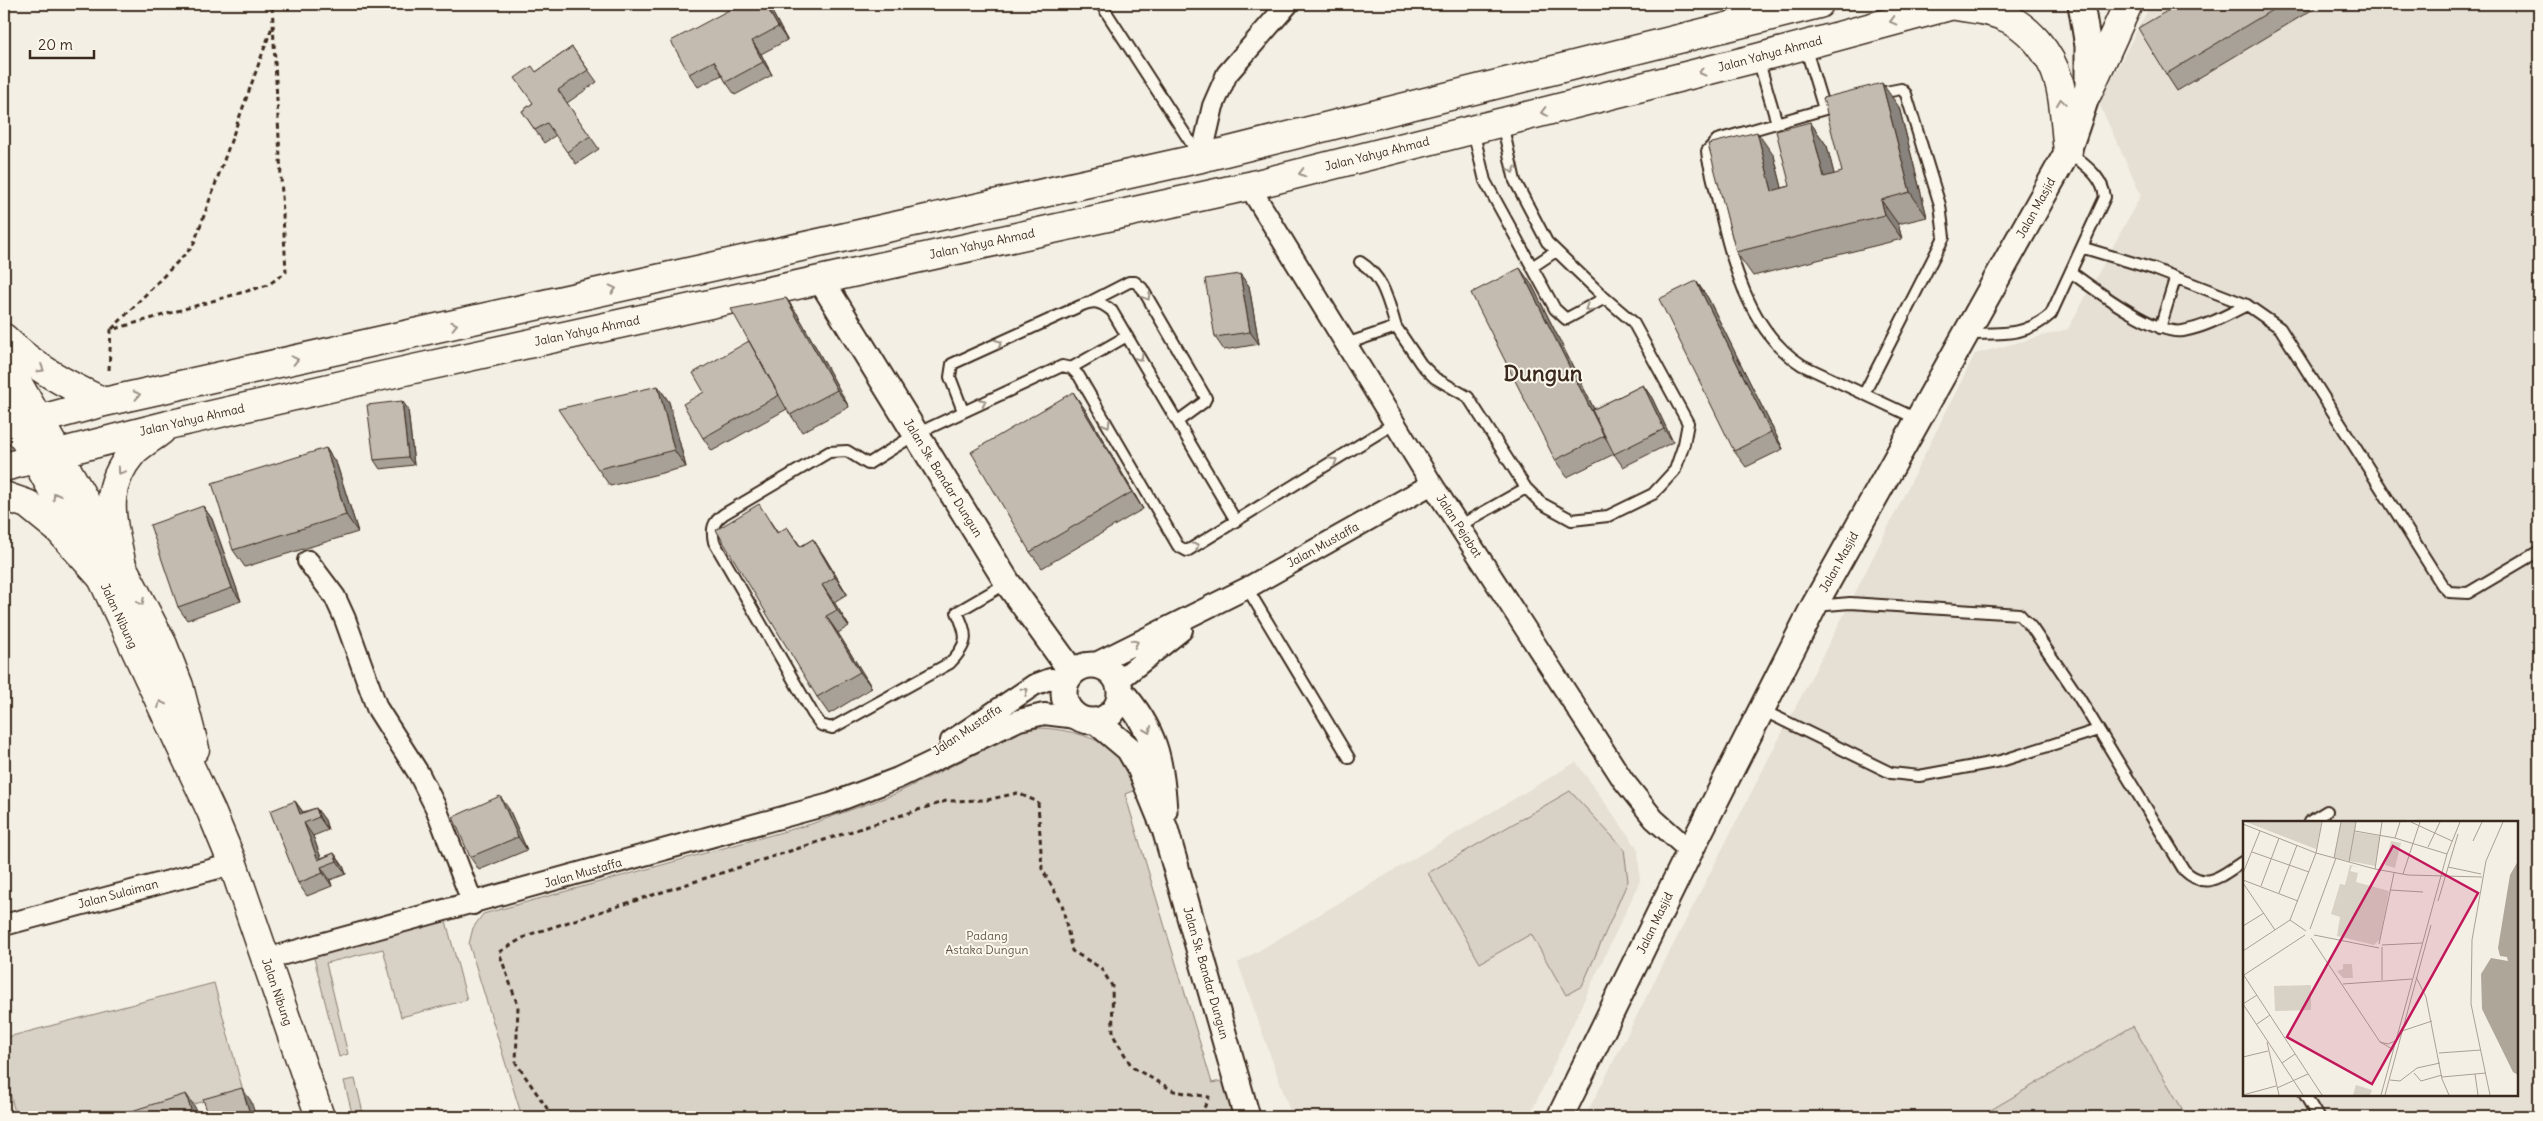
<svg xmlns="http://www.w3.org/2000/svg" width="2543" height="1121" viewBox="0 0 2543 1121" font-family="Delius,sans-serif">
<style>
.built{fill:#e5dfd4;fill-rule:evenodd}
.green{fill:#d8d1c6;stroke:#8a7e72}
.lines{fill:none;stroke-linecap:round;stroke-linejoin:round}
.service-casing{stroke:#3b2a1e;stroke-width:14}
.minor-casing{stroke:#3b2a1e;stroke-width:24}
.tertiary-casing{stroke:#3b2a1e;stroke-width:29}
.secondary-casing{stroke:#3b2a1e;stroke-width:31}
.primary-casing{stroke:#3b2a1e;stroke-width:31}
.path{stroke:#3b2a1e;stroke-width:3;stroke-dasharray:5 4;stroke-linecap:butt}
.service{stroke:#fbf7ec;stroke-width:10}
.minor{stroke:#fbf7ec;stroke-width:20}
.tertiary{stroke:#fbf7ec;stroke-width:25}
.secondary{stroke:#fbf7ec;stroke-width:28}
.primary{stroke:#fbf7ec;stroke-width:28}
.wall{fill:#a8a197;stroke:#3b2a1e}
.shaded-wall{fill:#88837b;stroke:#3b2a1e}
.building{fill:#c3bbb0;stroke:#3b2a1e}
.oneway{stroke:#9b9085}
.labels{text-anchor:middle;stroke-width:4;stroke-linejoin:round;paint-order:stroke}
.street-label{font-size:12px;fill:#3b2a1e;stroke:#fbf7ec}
.park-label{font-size:12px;fill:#625448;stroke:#fbf7ec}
.town-label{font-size:22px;font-weight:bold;fill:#3b2a1e;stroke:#fbf7ec}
.inset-road{fill:none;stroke:#a9a095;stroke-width:1}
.view{fill:#c2185b;fill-opacity:0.15;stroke:#c2185b;stroke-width:2.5}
.inset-edge{fill:none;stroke:#3b2a1e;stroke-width:2.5}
</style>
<rect width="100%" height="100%" fill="#f3efe4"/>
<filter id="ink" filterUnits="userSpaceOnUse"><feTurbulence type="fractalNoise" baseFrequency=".02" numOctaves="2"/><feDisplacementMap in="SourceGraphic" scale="10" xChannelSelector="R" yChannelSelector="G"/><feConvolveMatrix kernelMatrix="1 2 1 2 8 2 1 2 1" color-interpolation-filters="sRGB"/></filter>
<g filter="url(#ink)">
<path class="built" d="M2151 4H2539V1114L2538 1117H1585L1770 756 1850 603 1975 354 2068 329 2141 195 2099 103ZM2244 822H2517V1095H2244Z
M1576 762 1638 849 1640 881 1529 1117H1292L1238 963Z"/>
<path class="green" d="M1040 728C1066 729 1104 737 1121 759 1128 767 1132 780 1137 790L1125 794 1212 1083 1225 1080 1236 1117H522L469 944 473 928 483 914 811 824 895 794 1024 730Z
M1570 791 1624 849 1628 881 1582 986 1566 995 1531 934 1480 963 1428 873Z
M446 921 467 1000 401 1017 383 949 326 963 348 1054 339 1057 313 954Z
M214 983 243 1091 144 1117H16L4 1069V1038Z
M2133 1026 2187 1117H1979Z
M355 1079 364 1117H353L344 1081Z"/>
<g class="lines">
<g class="service-casing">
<path id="service" d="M1101 4 1200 157
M1805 46 1824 109
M1758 59 1777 123
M1839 105 1717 140 1707 151 1708 159C1726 229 1737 324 1802 365L1917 419
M1473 130 1485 181 1555 309 1566 319 1605 298 1547 242 1515 181 1502 123
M2084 248 2154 269 2247 305 2280 328 2442 585 2449 592 2468 593 2539 551
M1360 262C1384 277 1388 301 1396 327
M1532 267 1556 251
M2072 273C2094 289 2156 336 2183 331 2206 327 2227 315 2247 305
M1092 301 1129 282H1135L1142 288 1206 398 1204 402 1178 421
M2160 328 2175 279
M1969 334C2001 333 2025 337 2051 314L2105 197C2102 175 2084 165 2068 151
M1346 344 1396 327 1421 364 1435 378 1468 397 1526 488 1541 503 1572 520 1608 516 1653 494 1675 470 1684 444 1688 423 1633 322 1605 298
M1071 368 1127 336
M1864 394 1944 237 1940 205 1906 94 1901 89 1875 94
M963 411 950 377 952 364 1080 306C1094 300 1100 301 1112 311L1236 521
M1459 526 1526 488
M1007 583 957 612C968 636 969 643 950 663L832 728 821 725 813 714 714 542C711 528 713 522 724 514L829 452 847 451 868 464 916 434 1062 366 1071 368 1079 376 1178 546 1187 551 1395 423
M1247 588 1349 758
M1815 606 1850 603 2019 614 2032 628 2078 696 2184 870C2207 892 2221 875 2244 861
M1762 710 1891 773 1919 776 2001 761 2098 730
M2309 822 2327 811
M2305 1095 2318 1117"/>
</g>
<g class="minor-casing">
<path id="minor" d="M1201 158 1213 106 1227 74 1288 4
M1249 186 1432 484 1623 780 1654 819 1690 851
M308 561 335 597 345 619 377 708 419 774 436 808 473 904
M1092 665 1247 588 1432 484
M1118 681 1182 630
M951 741 1034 685 1050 679 1066 680
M4 925 233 864
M266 959 830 804 898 778 1019 720 1044 714 1077 718"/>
</g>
<g class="tertiary-casing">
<path id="tertiary" d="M821 280 1007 582 1072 672
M1064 693a28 28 0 1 1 56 0a28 28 0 1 1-56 0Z
M1120 691C1155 730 1161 760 1164 811
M1097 722 1129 749 1140 768 1165 829 1247 1117
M1560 1117 1690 851 1814 606 2068 151 2088 92V46L2081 4"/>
</g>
<g class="secondary-casing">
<path id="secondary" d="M4 359 122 566 163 645 179 686 195 749
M4 403 102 578 211 811 233 864 320 1117"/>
</g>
<g class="primary-casing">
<path id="primary" d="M1950 5C1966 8 1985 9 2000 15 2028 25 2051 53 2059 82 2065 103 2065 129 2068 151
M2088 92 2128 4
M4 338C33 367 67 385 104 402
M4 429 104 402 1201 158 1819 4
M4 467 168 425 377 377 1249 186 1757 58 1957 4
M4 496 27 504 59 530 102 578
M122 566C113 522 100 491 133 452 141 444 152 438 161 431"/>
</g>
<path class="path" d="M112 329 193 246 272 27
M109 370 111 330 268 285 286 272 272 4
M553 1117 516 1063 518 1006 499 952 528 935 946 801 987 800 1017 793 1038 802 1042 869 1062 904 1072 951 1101 968 1112 986 1113 1035 1132 1067 1174 1091 1209 1097 1200 1117"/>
<use href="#service" class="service"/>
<use href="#minor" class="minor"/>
<use href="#tertiary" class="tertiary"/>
<use href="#secondary" class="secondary"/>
<use href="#primary" class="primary"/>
</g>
<path class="wall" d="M2179 4H2313L2315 8 2177 91 2166 74Z
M769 6 787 40 761 54 772 75 735 95 726 82 722 75 698 87 689 74Z
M572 47 597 82 567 103 599 149 576 164 556 135 544 143 522 111 533 103 536 72Z
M1899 107 1927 217 1898 224 1902 239 1753 276 1736 252 1774 156 1782 188 1790 186 1810 122 1827 146 1834 175 1842 172Z
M1240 274 1249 286 1259 344 1224 350 1215 337Z
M1696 281 1708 298 1783 449 1746 467 1734 451Z
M1532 285 1594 409 1643 385 1652 398 1673 442 1623 467 1614 454 1567 477 1555 460Z
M786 298 798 315 849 407 802 432 787 409 712 451 703 438 704 392Z
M658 386 669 402 686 467 610 486 598 469Z
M402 401 408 409 414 465 380 469 374 460Z
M1085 409 1143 509 1042 568 1030 552Z
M326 448 337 465 358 532 245 567 233 550Z
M203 506 212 519 241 601 187 620 178 607Z
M770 521 778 533 801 546 813 539 824 556 847 594 834 602 849 626 838 633 872 688 829 714 817 697Z
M295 801 303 812 316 808 325 820 328 830 313 836 321 858 334 853 343 866 346 874 330 880 332 886 307 896 298 883Z
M509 809 527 850 479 870 470 857Z"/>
<path class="shaded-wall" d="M765 4H767L769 6 787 40 778 27Z
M752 41 761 54 772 75 763 62Z
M1882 83 1899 107 1927 217 1910 192Z
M1810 122 1827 146 1841 201 1824 177Z
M1757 132 1774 156 1789 215 1772 191Z
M1881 200 1898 224 1902 239 1885 215Z
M1520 268 1532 285 1616 453 1604 436Z
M1240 274 1249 286 1259 344 1250 332Z
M1696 281 1708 298 1783 449 1771 432Z
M786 298 798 315 849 407 837 390Z
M1643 385 1652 398 1673 442 1664 429Z
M658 386 669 402 686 467 674 450Z
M1073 392 1085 409 1143 509 1132 492Z
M402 401 408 409 414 465 408 457Z
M326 448 337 465 358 532 346 515Z
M203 506 212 519 241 601 232 588Z
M787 527 799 544 811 564 800 547Z
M813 539 824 556 847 594 835 577Z
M822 585 834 602 849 626 837 610Z
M826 616 838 633 872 688 860 672Z
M500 796 509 809 527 850 518 837Z
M295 801 304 814H300Z
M316 808 325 820 328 830 319 817Z
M304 823 313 836 324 866 318 860Z
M334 853 343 866 346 874 337 861Z
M321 867 330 880 332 886 323 873Z
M242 1088 251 1101 256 1117H251Z
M186 1094 195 1107 198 1117H193Z"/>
<path class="building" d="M740 4H765L778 27 752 41 763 62 726 82 714 61 689 74 671 41Z
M2179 4H2282L2166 74 2138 28Z
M572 47 588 70 558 90 590 136 567 152 547 123 535 130 522 111 533 103 515 78 532 66 536 72Z
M1882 83 1910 192 1881 200 1885 215 1736 252 1708 144 1757 132 1772 191 1790 186 1776 131 1810 122 1824 177 1842 172 1823 98Z
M1520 268 1604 436 1555 460 1471 293Z
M1240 274 1250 332 1215 337 1205 279Z
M1696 281 1771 432 1734 451 1659 299Z
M786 298 837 390 790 415 731 309Z
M749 341 779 395 703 438 683 404 704 392 693 373Z
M1643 385 1664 429 1614 454 1592 410Z
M658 386 674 450 598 469 558 409Z
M1073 392 1132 492 1030 552 971 452Z
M402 401 408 457 374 460 367 405Z
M326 448 346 515 233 550 212 483Z
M759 504 777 533 787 527 800 547 813 539 835 577 822 585 837 610 826 616 860 672 817 697 716 530Z
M203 506 232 588 178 607 150 525Z
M500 796 518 837 470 857 453 817Z
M295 801 300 814 316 808 319 817 304 823 318 860 334 853 337 861 321 867 323 873 298 883 270 811Z
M242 1088 251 1117H209L203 1099Z
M186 1094 193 1117H112Z"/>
<defs><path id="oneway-chevron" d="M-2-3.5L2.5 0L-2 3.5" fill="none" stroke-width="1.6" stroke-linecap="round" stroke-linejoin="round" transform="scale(1.25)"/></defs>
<g class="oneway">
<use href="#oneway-chevron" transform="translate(1893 21) rotate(165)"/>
<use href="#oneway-chevron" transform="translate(1702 72) rotate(166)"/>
<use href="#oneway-chevron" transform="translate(2061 102) rotate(-98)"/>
<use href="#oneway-chevron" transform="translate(1544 112) rotate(166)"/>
<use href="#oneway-chevron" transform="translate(1512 170) rotate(77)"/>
<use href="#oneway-chevron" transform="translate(1302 173) rotate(166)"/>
<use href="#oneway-chevron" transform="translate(613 289) rotate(-13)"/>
<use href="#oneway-chevron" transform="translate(1147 297) rotate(59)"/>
<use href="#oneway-chevron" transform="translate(1588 308) rotate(149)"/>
<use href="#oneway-chevron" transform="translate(454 325) rotate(-13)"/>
<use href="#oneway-chevron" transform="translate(999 343) rotate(-25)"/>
<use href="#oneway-chevron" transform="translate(1140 358) rotate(59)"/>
<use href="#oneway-chevron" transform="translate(295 360) rotate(-13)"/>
<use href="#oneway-chevron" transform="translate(41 369) rotate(31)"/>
<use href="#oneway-chevron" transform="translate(137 395) rotate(-12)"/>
<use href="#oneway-chevron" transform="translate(983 402) rotate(-26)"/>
<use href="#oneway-chevron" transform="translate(1107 424) rotate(60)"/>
<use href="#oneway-chevron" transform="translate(1334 461) rotate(-32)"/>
<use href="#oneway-chevron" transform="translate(121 471) rotate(124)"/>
<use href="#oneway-chevron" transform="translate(56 496) rotate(-119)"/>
<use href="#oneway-chevron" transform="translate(1196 546) rotate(-31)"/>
<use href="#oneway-chevron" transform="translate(141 602) rotate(63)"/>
<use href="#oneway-chevron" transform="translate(1135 643) rotate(-26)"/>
<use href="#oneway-chevron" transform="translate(1025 691) rotate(-34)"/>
<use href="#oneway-chevron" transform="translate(161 704) rotate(-115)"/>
<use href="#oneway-chevron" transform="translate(1148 730) rotate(68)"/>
</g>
</g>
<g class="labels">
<g class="street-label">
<text transform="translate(1770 54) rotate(-15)" y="4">Jalan Yahya Ahmad</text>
<text transform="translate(1377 154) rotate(-14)" y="4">Jalan Yahya Ahmad</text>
<text transform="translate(2036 208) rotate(-61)" y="4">Jalan Masjid</text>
<text transform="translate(982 244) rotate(-12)" y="4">Jalan Yahya Ahmad</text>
<text transform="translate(587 331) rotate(-12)" y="4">Jalan Yahya Ahmad</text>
<text transform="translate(192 420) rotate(-13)" y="4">Jalan Yahya Ahmad</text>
<text transform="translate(943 478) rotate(58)" y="4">Jalan Sk. Bandar Dungun</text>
<text transform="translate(1459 526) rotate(57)" y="4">Jalan Pejabat</text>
<text transform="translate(1323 545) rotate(-29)" y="4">Jalan Mustaffa</text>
<text transform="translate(1839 562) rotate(-61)" y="4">Jalan Masjid</text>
<text transform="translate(119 616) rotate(65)" y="4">Jalan Nibung</text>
<text transform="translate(967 730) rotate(-34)" y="4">Jalan Mustaffa</text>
<text transform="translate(583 873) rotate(-16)" y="4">Jalan Mustaffa</text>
<text transform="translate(118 894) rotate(-15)" y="4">Jalan Sulaiman</text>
<text transform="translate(1655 923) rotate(-64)" y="4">Jalan Masjid</text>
<text transform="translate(1206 973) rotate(74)" y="4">Jalan Sk. Bandar Dungun</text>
<text transform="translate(277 992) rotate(71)" y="4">Jalan Nibung</text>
</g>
<g class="park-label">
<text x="987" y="940">Padang<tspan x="987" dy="14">Astaka Dungun</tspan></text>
</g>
<g class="town-label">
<text x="1543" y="381">Dungun</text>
</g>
</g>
<g transform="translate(2243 821)">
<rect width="275" height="275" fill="#f3efe4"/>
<path d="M3 1H79L73 28ZM98 1H113L112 11 137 15 132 45 91 37ZM148 20 158 22 152 47 142 44ZM107 44 116 46 109 45 107 50 115 52 113 61 146 70 137 118 131 124 94 115 97 96 88 93 97 63 102 64ZM100 143H109L110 157H100L94 150 100 148ZM68 164V189L32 190 31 165ZM113 264 129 269 127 274H110Z" fill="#d8d1c6"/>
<path d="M275 40V254L270 251 239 188 238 153 248 137 265 140 264 136 257 135 255 127 267 54Z" fill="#afa69a"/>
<path class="inset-road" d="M168 1 209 20M0 3 73 32 132 48 165 54 239 56M112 10 152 17 204 33M152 17 157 1M230 20 239 1M185 26 197 1M9 31 66 51M91 37 98 1M106 41 113 1M205 46 238 53M132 48 139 1M0 52 17 10M160 53 177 1M0 59 55 80M0 62 32 109M18 65 36 17M147 69 180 71M36 72 54 24M195 80 215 13M47 99 63 110M0 105 21 92M67 108 93 37M71 114 136 127M68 117 137 221 151 229M136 123 151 52M139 124 179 122M0 130 47 99 73 32 79 1M0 153 79 274M1 154 62 114M173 156 183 176 199 258 206 274M139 159V126M100 163 169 158M0 183 39 242 52 233M0 183 14 174M14 203 27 194M159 210 189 200M24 221 36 274M137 221 145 223 152 220M196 232 238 229M0 236 25 230M39 242 60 274M171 252 178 260 199 254M232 253 235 274M199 256 243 252M147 259 157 260 174 247 197 242M34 267 65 253M0 274 33 265M138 274 204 33 217 1M142 274 188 104M247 274 228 183 229 119 243 40 260 1"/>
<path class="view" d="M150 25 235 72 129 263 44 216Z"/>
<rect width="275" height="275" class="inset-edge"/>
</g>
<rect width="2543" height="1121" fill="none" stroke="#fbf7ec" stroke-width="20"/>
<rect x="10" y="10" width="2523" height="1101" fill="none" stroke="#3b2a1e" stroke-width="2" filter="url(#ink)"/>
<path d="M30 50v8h64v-8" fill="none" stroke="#3b2a1e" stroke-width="2.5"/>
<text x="38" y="50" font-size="15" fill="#3b2a1e" stroke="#fbf7ec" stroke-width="4" paint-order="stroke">20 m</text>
</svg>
